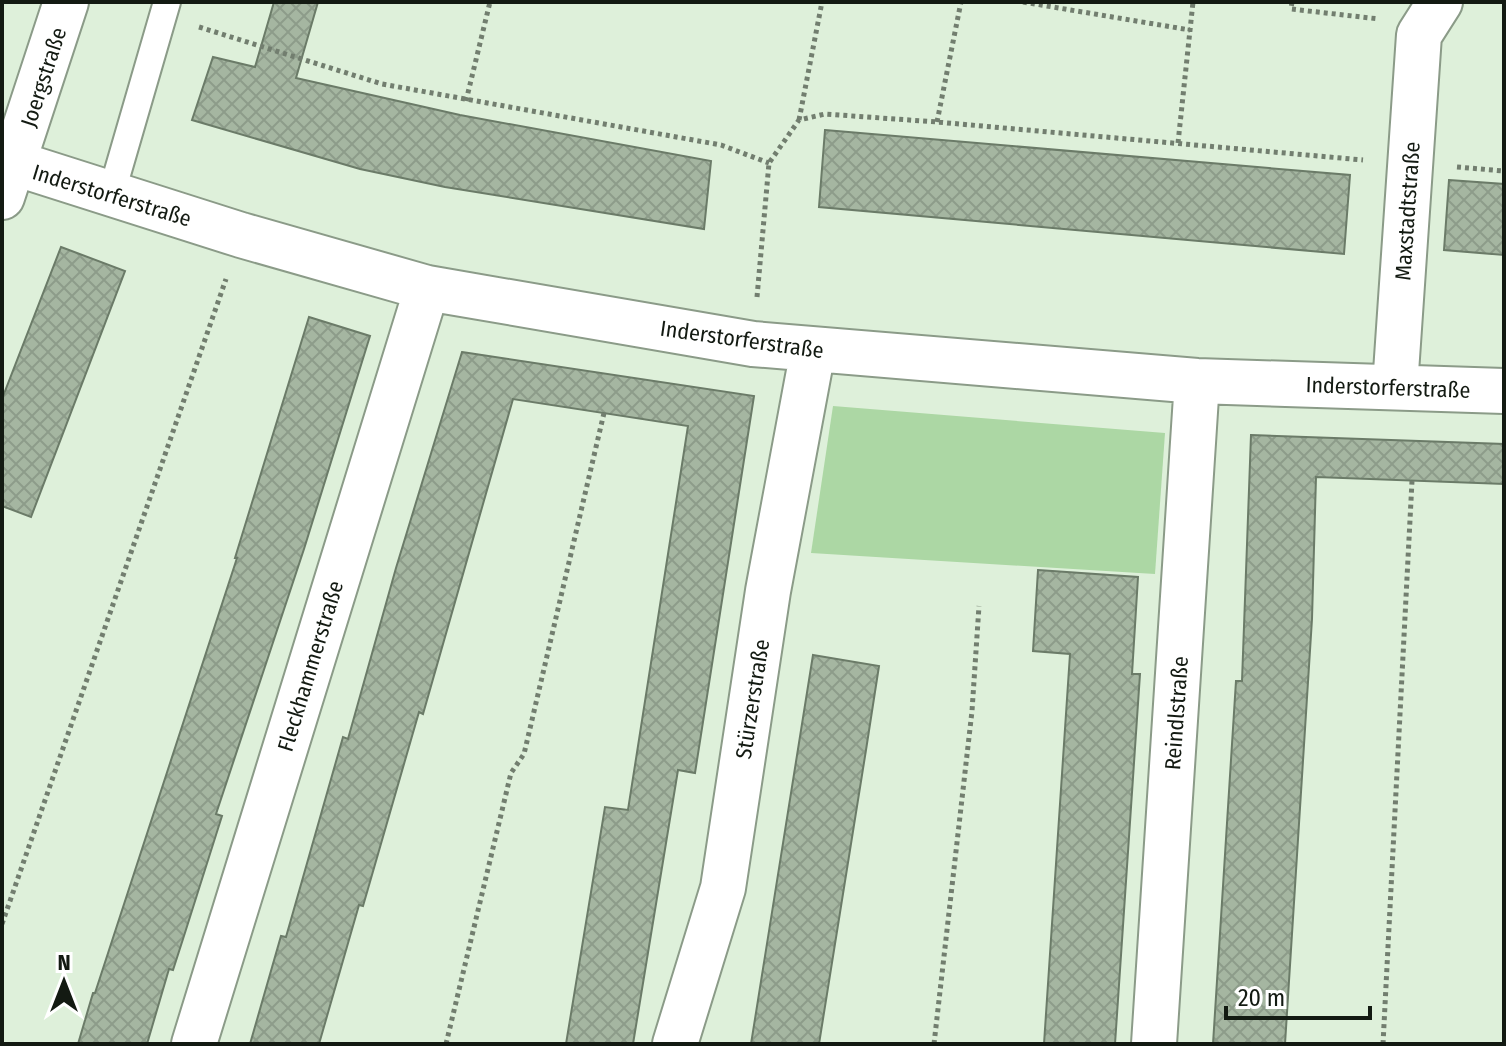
<svg xmlns="http://www.w3.org/2000/svg" width="1506" height="1046" viewBox="0 0 1506 1046" font-family="'Fira Sans Condensed',sans-serif">
<style>
.green{fill:#acd7a4}
.building{fill:url(#building-cross-hatch);stroke:#6b7b68;stroke-width:2}
.lines{fill:none;stroke-linecap:round;stroke-linejoin:round}
.service-casing{stroke:#8b9b88;stroke-width:30}
.minor-casing{stroke:#8b9b88;stroke-width:48}
.path{stroke:#727e6f;stroke-width:5;stroke-dasharray:4 4;stroke-linecap:butt}
.service{stroke:#fff;stroke-width:26}
.minor{stroke:#fff;stroke-width:44}
.labels{text-anchor:middle;stroke-width:6;stroke-linejoin:round;paint-order:stroke}
.street-label{font-size:22px;fill:#131a12;stroke:#fff}
</style>
<defs>
<pattern id="building-cross-hatch" width="8" height="8" patternUnits="userSpaceOnUse" patternTransform="scale(2)"><rect width="8" height="8" fill="#a5b6a1"/><path d="M0 0l8 8M0 8l8-8" fill="none" stroke="#8d9c8a"/></pattern>
</defs>
<rect width="100%" height="100%" fill="#def0da"/>
<path class="green" d="M833 406 1165 433 1155 574 811 553Z"/>
<path class="building" d="M274 2H318L296 78 460 115 711 161 704 229 445 187 360 169 192 120 213 57 255 67Z
M825 130 1350 175 1344 254 819 207Z
M1449 180 1504 184V255L1444 250Z
M61 247 125 271 31 517 2 506V399Z
M309 317 370 336 304 549 216 814 222 816 183 939 173 970 169 969 147 1044H78L93 993H95L237 558H235Z
M462 352 754 396 695 773 678 770 633 1044H566L605 807 628 810 688 426 513 399 423 714 419 712 363 906 359 905 319 1044H250L281 936 286 937 343 737 348 739 396 568Z
M1251 435 1504 444V484L1316 477 1312 619 1285 1044H1213L1236 681H1242Z
M1038 570 1138 577 1132 674H1140L1115 1044H1044L1070 654 1033 651Z
M813 655 879 666 866 750 819 1044H751Z"/>
<g class="lines">
<g class="service-casing">
<path id="service" d="M111 195 167 2"/>
</g>
<g class="minor-casing">
<path id="minor" d="M2 159 241 235 427 288 753 344 1197 381 1504 391
M2 197 66 2
M1395 387 1419 35 1440 2
M194 1044 427 288
M675 1044 723 888 768 591 813 350
M1154 1044 1197 381"/>
</g>
<path class="path" d="M1023 2 1190 30
M1292 2 1291 9 1379 19
M199 27 382 84 721 145 769 163
M466 101 490 2
M799 120 822 2
M937 122 961 2
M1178 143 1193 2
M1457 167 1504 171
M757 297 769 163 799 120 825 114 937 122 1363 160
M2 924 226 279
M446 1044 511 773 524 754 604 413
M934 1044 972 711 979 606
M1383 1044 1412 481"/>
<use href="#service" class="service"/>
<use href="#minor" class="minor"/>
</g>
<g class="labels">
<g class="street-label">
<text transform="translate(43 77) rotate(-72)" y="8">Joergstraße</text>
<text transform="translate(112 195) rotate(17)" y="8">Inderstorferstraße</text>
<text transform="translate(1407 211) rotate(-86)" y="8">Maxstadtstraße</text>
<text transform="translate(742 339) rotate(8)" y="8">Inderstorferstraße</text>
<text transform="translate(1388 387) rotate(2)" y="8">Inderstorferstraße</text>
<text transform="translate(310 666) rotate(-73)" y="8">Fleckhammerstraße</text>
<text transform="translate(752 699) rotate(-81)" y="8">Stürzerstraße</text>
<text transform="translate(1176 713) rotate(-86)" y="8">Reindlstraße</text>
</g>
</g>
<rect width="1506" height="1046" fill="none" stroke="#131a12" stroke-width="8"/>
<g transform="translate(64 982)" stroke="#ffffff" stroke-width="6" paint-order="stroke">
<path d="M0-6L14 30L0 20L-14 30Z" fill="#131a12"/>
<text y="-12" font-size="22" font-weight="bold" text-anchor="middle" fill="#131a12">N</text>
</g>
<path d="M1226 1006v12h144v-12" fill="none" stroke="#131a12" stroke-width="4"/>
<text x="1238" y="1006" font-size="24" fill="#131a12" stroke="#ffffff" stroke-width="6" paint-order="stroke">20 m</text>
</svg>
